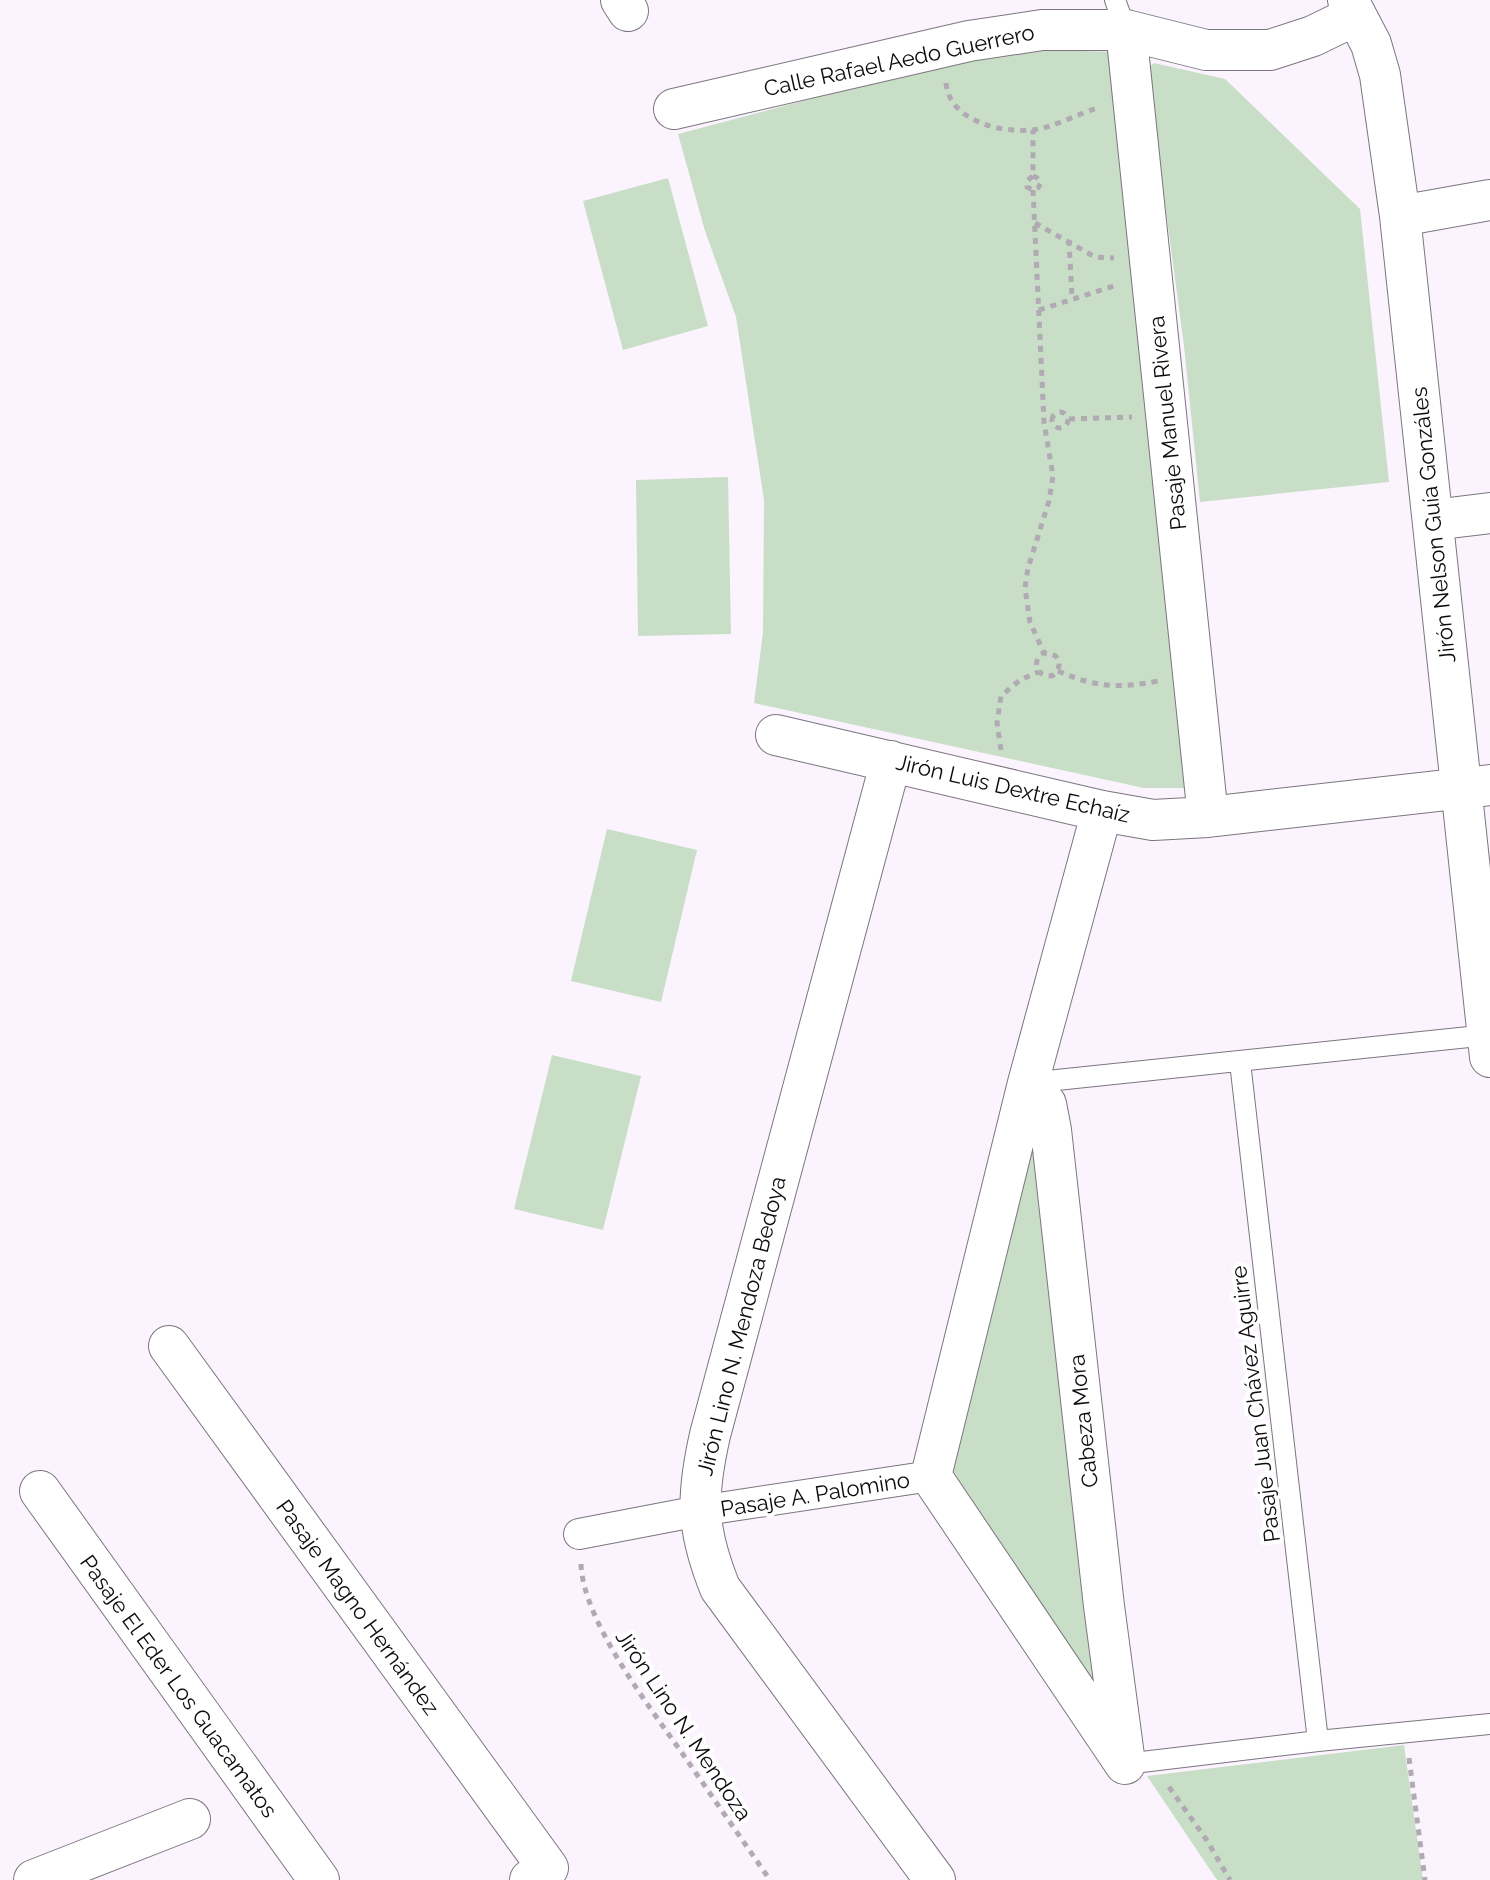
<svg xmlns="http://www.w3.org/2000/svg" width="1490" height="1880" viewBox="0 0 1490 1880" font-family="Raleway,sans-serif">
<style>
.green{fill:#c9dec6}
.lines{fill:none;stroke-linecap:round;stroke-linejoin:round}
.service-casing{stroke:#7c757f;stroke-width:22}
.pedestrian-casing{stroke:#7c757f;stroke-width:32}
.minor-casing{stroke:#7c757f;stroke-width:42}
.path{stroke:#b0aab2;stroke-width:5;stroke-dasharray:6 6;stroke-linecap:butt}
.service{stroke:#fff;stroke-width:20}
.pedestrian{stroke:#fff;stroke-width:30}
.minor{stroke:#fff;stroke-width:40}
.labels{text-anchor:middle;stroke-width:8;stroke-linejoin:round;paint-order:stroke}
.street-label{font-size:22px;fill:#0d0a0e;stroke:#fff}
</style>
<rect width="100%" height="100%" fill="#fbf4fe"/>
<path class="green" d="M1043 50 1121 52 1195 788H1144L754 703 763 632 764 500 736 317 705 231 678 134 923 69Z
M1154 63 1225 79 1360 209 1389 482 1200 502 1184 346 1147 69Z
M668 178 708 326 623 350 583 201Z
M728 477 731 634 638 636 636 480Z
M607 829 697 850 661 1002 571 981Z
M552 1055 641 1076 603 1230 514 1209Z
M1031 1106 1113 1726 946 1476Z
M1404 1745 1423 1880H1217L1147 1776Z"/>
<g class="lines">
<g class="service-casing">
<path id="service" d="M1115 0 1126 30
M1240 1062 1318 1741
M1028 1083 1488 1035
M1125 1764 1318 1741 1490 1724"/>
</g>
<g class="pedestrian-casing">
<path id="pedestrian" d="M579 1534 699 1511 931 1476"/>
</g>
<g class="minor-casing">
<path id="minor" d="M621 0 628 11
M1348 0 1371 44 1380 75 1400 216 1490 1057
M1126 30 1208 817
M674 109 969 41 1042 30H1126L1206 50H1270L1313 36 1356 15
M1400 216 1490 200
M1433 520 1490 513
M776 735 1102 811 1153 820 1208 817 1490 785
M891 761 710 1435C696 1497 696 1528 720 1588L935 1880
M1102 811 1028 1083 931 1476 1125 1764
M1028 1083 1046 1104 1051 1130 1104 1606 1124 1756
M169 1346 548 1868 530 1880
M40 1491 319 1880
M34 1880 190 1819"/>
</g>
<path class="path" d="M946 83C949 120 999 133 1031 130 1050 129 1078 114 1097 108
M1033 176 1036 177 1041 183 1038 188 1033 190 1027 187 1028 180 1033 176V130
M1033 190 1044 422 1053 476 1049 501 1028 568 1025 588 1030 622 1044 653C1061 653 1064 666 1052 676 1039 676 1034 669 1038 657L1044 653
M1035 223 1095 257 1114 258
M1069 240 1072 298
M1039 310 1114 286
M1052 420a8 8 0 1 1 16 0a8 8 0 1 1-16 0Z
M1069 419 1132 417
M1058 671C1095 687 1118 689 1158 681
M1001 750 997 723 1001 696 1020 680 1038 672
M581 1564C583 1621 649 1706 682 1753 711 1795 741 1838 770 1880
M1409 1758 1425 1880
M1169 1787 1206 1839 1230 1880"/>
<use href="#service" class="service"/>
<use href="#pedestrian" class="pedestrian"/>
<use href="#minor" class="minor"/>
</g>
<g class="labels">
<g class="street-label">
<text transform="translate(899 60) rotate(-12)" y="8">Calle Rafael Aedo Guerrero</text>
<text transform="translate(1167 423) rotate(-96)" y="8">Pasaje Manuel Rivera</text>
<text transform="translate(1433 525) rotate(-96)" y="8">Jirón Nelson Guía Gonzáles</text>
<text transform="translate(1013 788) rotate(13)" y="8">Jirón Luis Dextre Echaíz</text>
<text transform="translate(741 1326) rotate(-76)" y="8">Jirón Lino N. Mendoza Bedoya</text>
<text transform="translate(1255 1404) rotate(-97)" y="8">Pasaje Juan Chávez Aguirre</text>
<text transform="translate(1083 1421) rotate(-96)" y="8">Cabeza Mora</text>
<text transform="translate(815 1494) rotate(-9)" y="8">Pasaje A. Palomino</text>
<text transform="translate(358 1607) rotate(54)" y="8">Pasaje Magno Hernández</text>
<text transform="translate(179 1686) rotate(54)" y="8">Pasaje El Eder Los Guacamatos</text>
<text transform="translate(684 1725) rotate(56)" y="8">Jirón Lino N. Mendoza</text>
</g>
</g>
</svg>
